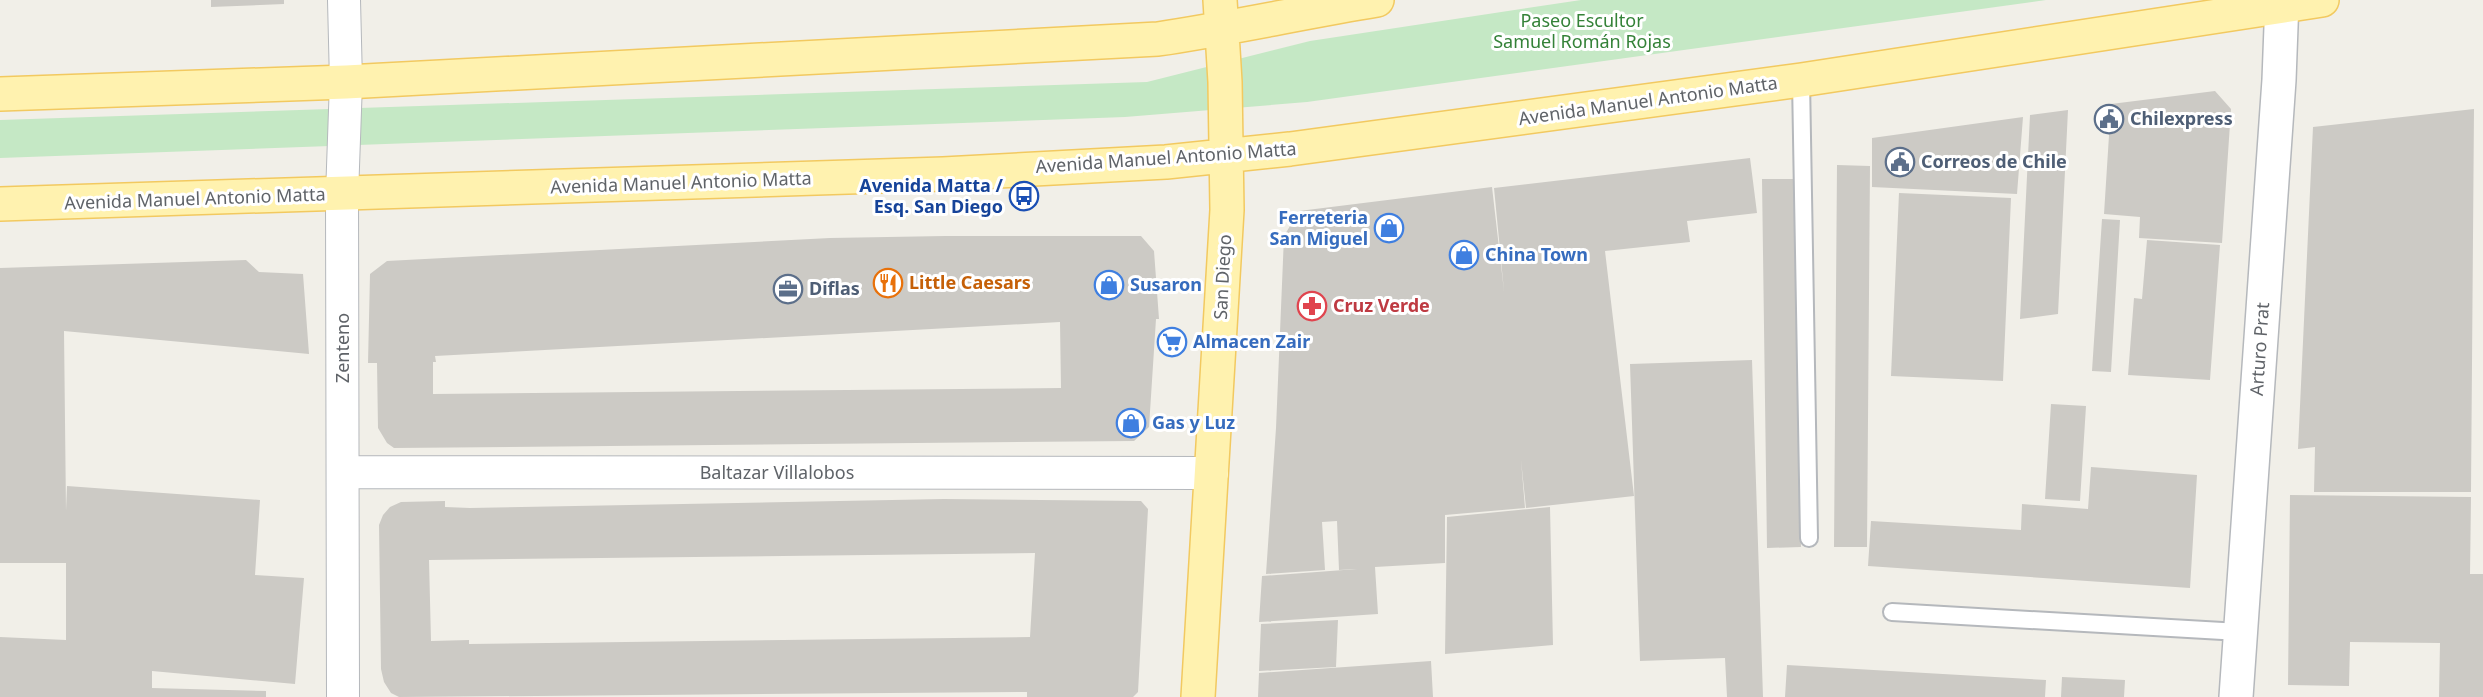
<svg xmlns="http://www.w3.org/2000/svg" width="2483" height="697" viewBox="0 0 2483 697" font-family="'Noto Sans',sans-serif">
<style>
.green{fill:#c5e8c5}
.building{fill:#cccac5;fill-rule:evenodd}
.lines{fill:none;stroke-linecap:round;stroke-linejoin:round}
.service-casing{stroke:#b5b8bc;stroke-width:20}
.minor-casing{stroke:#b5b8bc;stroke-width:34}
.tertiary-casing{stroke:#b5b8bc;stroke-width:36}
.primary-casing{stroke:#f2c960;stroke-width:36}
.service{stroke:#fff;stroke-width:16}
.minor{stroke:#fff;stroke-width:32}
.tertiary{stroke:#fff;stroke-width:33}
.primary{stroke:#fff2af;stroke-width:33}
.labels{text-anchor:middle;stroke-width:6;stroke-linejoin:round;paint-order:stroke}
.park-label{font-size:18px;fill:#348238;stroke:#fff}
.street-label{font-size:18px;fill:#5f6368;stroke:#fff}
.service-label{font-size:18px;font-weight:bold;fill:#4e5e75;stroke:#fff;text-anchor:start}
.transit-label{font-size:18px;font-weight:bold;fill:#164399;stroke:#fff;text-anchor:end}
.shop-label{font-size:18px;font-weight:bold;fill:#366cbe;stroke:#fff;text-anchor:start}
.food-label{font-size:18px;font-weight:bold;fill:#c56008;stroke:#fff;text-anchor:start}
.health-label{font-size:18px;font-weight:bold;fill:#be3a42;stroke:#fff;text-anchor:start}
</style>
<rect width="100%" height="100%" fill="#f1efe8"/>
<path class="green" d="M1581 0H2046L1307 102 1125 117 0 158V120L1147 82 1310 41Z"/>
<path class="building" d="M211 0H284V4L211 7Z
M2215 91 2231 109 2222 243 2139 238 2140 217 2104 214 2111 104Z
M2474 109 2471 492H2314L2315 447 2298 449 2313 127Z
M2068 110 2058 314 2020 319 2030 115Z
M2023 117 2017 194 1872 187V138Z
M1750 158 1757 213 1687 221 1690 242 1605 251 1634 496 1526 508 1521 460 1525 508 1445 515V563L1375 567 1378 614 1259 622 1262 576 1357 569 1339 570 1337 521 1322 522 1325 570 1266 574 1276 428 1284 236 1299 211 1492 187 1504 291 1494 188Z
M1837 165 1870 166 1867 547H1834Z
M1762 179H1795L1801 547 1767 548Z
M1899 193 2011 198 2003 381 1891 376Z
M2102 219 2120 220 2111 372 2092 371Z
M945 236H1141L1154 251 1159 319H1156L1149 427 1134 441 394 448 387 443 378 428 377 363H368L370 274 387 261 830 238ZM1060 322 1061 388 433 394V362H436L435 356Z
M2147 240 2220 245 2210 380 2128 375 2134 298 2142 299Z
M246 260 259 272 303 274 309 354 64 331 66 511 67 486 260 500 255 575 304 578 295 684 152 671V688L266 691V697H0V637L66 640V563H0V268Z
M1752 360 1763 697H1727L1725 658 1640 661 1630 364Z
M2051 404 2086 406 2080 501 2045 499Z
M2091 467 2197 475 2190 588 1868 566 1871 521 2021 530 2022 504 2088 509Z
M2290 495 2471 497 2470 574H2483V697H2439L2440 643 2350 642 2349 686 2288 685Z
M944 499 1141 501 1148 509 1138 692 1133 697H1027V692L399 697 391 693 384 682 381 669 379 525 383 515 390 507 401 502 445 501V507L470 508ZM1035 553 1030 637 469 644V640L431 641 429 560Z
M1550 507 1553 645 1445 654 1447 517Z
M1338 620 1336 667 1259 671 1261 624Z
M1431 661 1433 697H1258L1259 673Z
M1787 665 2046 680 2045 697H1785Z
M2062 677 2125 680 2124 697H2061Z"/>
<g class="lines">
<g class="service-casing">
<path id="service" d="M1801 80 1809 538
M1892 612 2240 632"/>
</g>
<g class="minor-casing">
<path id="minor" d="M343 472 1212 473
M343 697 342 195 346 82 344 0"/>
</g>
<g class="tertiary-casing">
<path id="tertiary" d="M2236 697 2279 80 2282 0"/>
</g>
<g class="primary-casing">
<path id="primary" d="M0 94 346 82 1158 39C1232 28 1304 12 1377 0
M0 204 943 174 1166 162 1290 149 1801 80 2322 0
M1198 697 1227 210 1225 82 1220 0"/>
</g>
<use href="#service" class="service"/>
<use href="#minor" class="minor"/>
<use href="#tertiary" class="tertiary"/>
<use href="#primary" class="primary"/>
</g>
<defs>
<g id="civic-ring" transform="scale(1.5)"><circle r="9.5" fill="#fff" stroke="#5c6f8a" stroke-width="1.5"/><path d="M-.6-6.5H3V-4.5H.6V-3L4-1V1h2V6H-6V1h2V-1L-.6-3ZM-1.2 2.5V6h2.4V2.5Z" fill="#5c6f8a"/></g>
<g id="bus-ring" transform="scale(1.5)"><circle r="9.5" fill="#fff" stroke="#1a4fb4" stroke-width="1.5"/><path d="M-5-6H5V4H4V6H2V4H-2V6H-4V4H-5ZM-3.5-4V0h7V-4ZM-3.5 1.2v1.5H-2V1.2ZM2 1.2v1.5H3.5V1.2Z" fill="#1a4fb4"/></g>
<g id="shop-ring" transform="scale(1.5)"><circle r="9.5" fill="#fff" stroke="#3f7fe0" stroke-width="1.5"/><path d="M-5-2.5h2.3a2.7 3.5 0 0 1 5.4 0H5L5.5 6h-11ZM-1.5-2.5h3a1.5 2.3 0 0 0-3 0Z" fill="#3f7fe0"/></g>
<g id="restaurant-ring" transform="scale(1.5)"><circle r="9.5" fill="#fff" stroke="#e8710a" stroke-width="1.5"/><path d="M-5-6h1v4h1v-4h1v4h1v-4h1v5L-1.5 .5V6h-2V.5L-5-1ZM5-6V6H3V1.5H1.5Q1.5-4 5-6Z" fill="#e8710a"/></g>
<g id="office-ring" transform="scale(1.5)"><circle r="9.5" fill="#fff" stroke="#5c6f8a" stroke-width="1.5"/><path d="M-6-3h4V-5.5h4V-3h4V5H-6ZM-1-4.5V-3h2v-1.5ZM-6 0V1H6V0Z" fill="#5c6f8a"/></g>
<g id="pharmacy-ring" transform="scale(1.5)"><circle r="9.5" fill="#fff" stroke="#e0444e" stroke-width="1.5"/><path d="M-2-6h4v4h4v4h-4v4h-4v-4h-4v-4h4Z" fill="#e0444e"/></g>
<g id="supermarket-ring" transform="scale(1.5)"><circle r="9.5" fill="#fff" stroke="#3f7fe0" stroke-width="1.5"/><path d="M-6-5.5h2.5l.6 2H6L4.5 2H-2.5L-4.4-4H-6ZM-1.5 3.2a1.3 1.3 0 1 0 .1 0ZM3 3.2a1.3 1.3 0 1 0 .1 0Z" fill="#3f7fe0"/></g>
</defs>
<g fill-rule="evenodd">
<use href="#civic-ring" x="2109" y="119"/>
<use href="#civic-ring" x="1900" y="162"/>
<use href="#bus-ring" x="1024" y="196"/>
<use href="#shop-ring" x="1389" y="228"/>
<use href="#shop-ring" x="1464" y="255"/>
<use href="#restaurant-ring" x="888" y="283"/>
<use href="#shop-ring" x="1109" y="285"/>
<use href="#office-ring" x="788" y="289"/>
<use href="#pharmacy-ring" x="1312" y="306"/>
<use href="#supermarket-ring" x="1172" y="342"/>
<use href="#shop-ring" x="1131" y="423"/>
</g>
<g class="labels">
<g class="park-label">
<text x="1582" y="27">Paseo Escultor<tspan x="1582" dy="21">Samuel Román Rojas</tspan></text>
</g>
<g class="street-label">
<text transform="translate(1648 101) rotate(-8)" y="6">Avenida Manuel Antonio Matta</text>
<text transform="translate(1166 158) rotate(-4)" y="6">Avenida Manuel Antonio Matta</text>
<text transform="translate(681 183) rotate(-2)" y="6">Avenida Manuel Antonio Matta</text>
<text transform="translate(195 199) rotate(-2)" y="6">Avenida Manuel Antonio Matta</text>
<text transform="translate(1223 277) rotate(-87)" y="6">San Diego</text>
<text transform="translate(343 348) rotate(-90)" y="6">Zenteno</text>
<text transform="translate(2260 349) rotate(-86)" y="6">Arturo Prat</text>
<text x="777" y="479">Baltazar Villalobos</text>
</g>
<g class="service-label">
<text x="2130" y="125">Chilexpress</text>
<text x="1921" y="168">Correos de Chile</text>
<text x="809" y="295">Diflas</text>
</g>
<g class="transit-label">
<text x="1003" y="192">Avenida Matta /<tspan x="1003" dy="21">Esq. San Diego</tspan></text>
</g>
<g class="shop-label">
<text x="1368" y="224" text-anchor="end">Ferreteria<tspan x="1368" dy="21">San Miguel</tspan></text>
<text x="1485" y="261">China Town</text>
<text x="1130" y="291">Susaron</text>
<text x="1193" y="348">Almacen Zair</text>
<text x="1152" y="429">Gas y Luz</text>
</g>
<g class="food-label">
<text x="909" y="289">Little Caesars</text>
</g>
<g class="health-label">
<text x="1333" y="312">Cruz Verde</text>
</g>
</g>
</svg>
